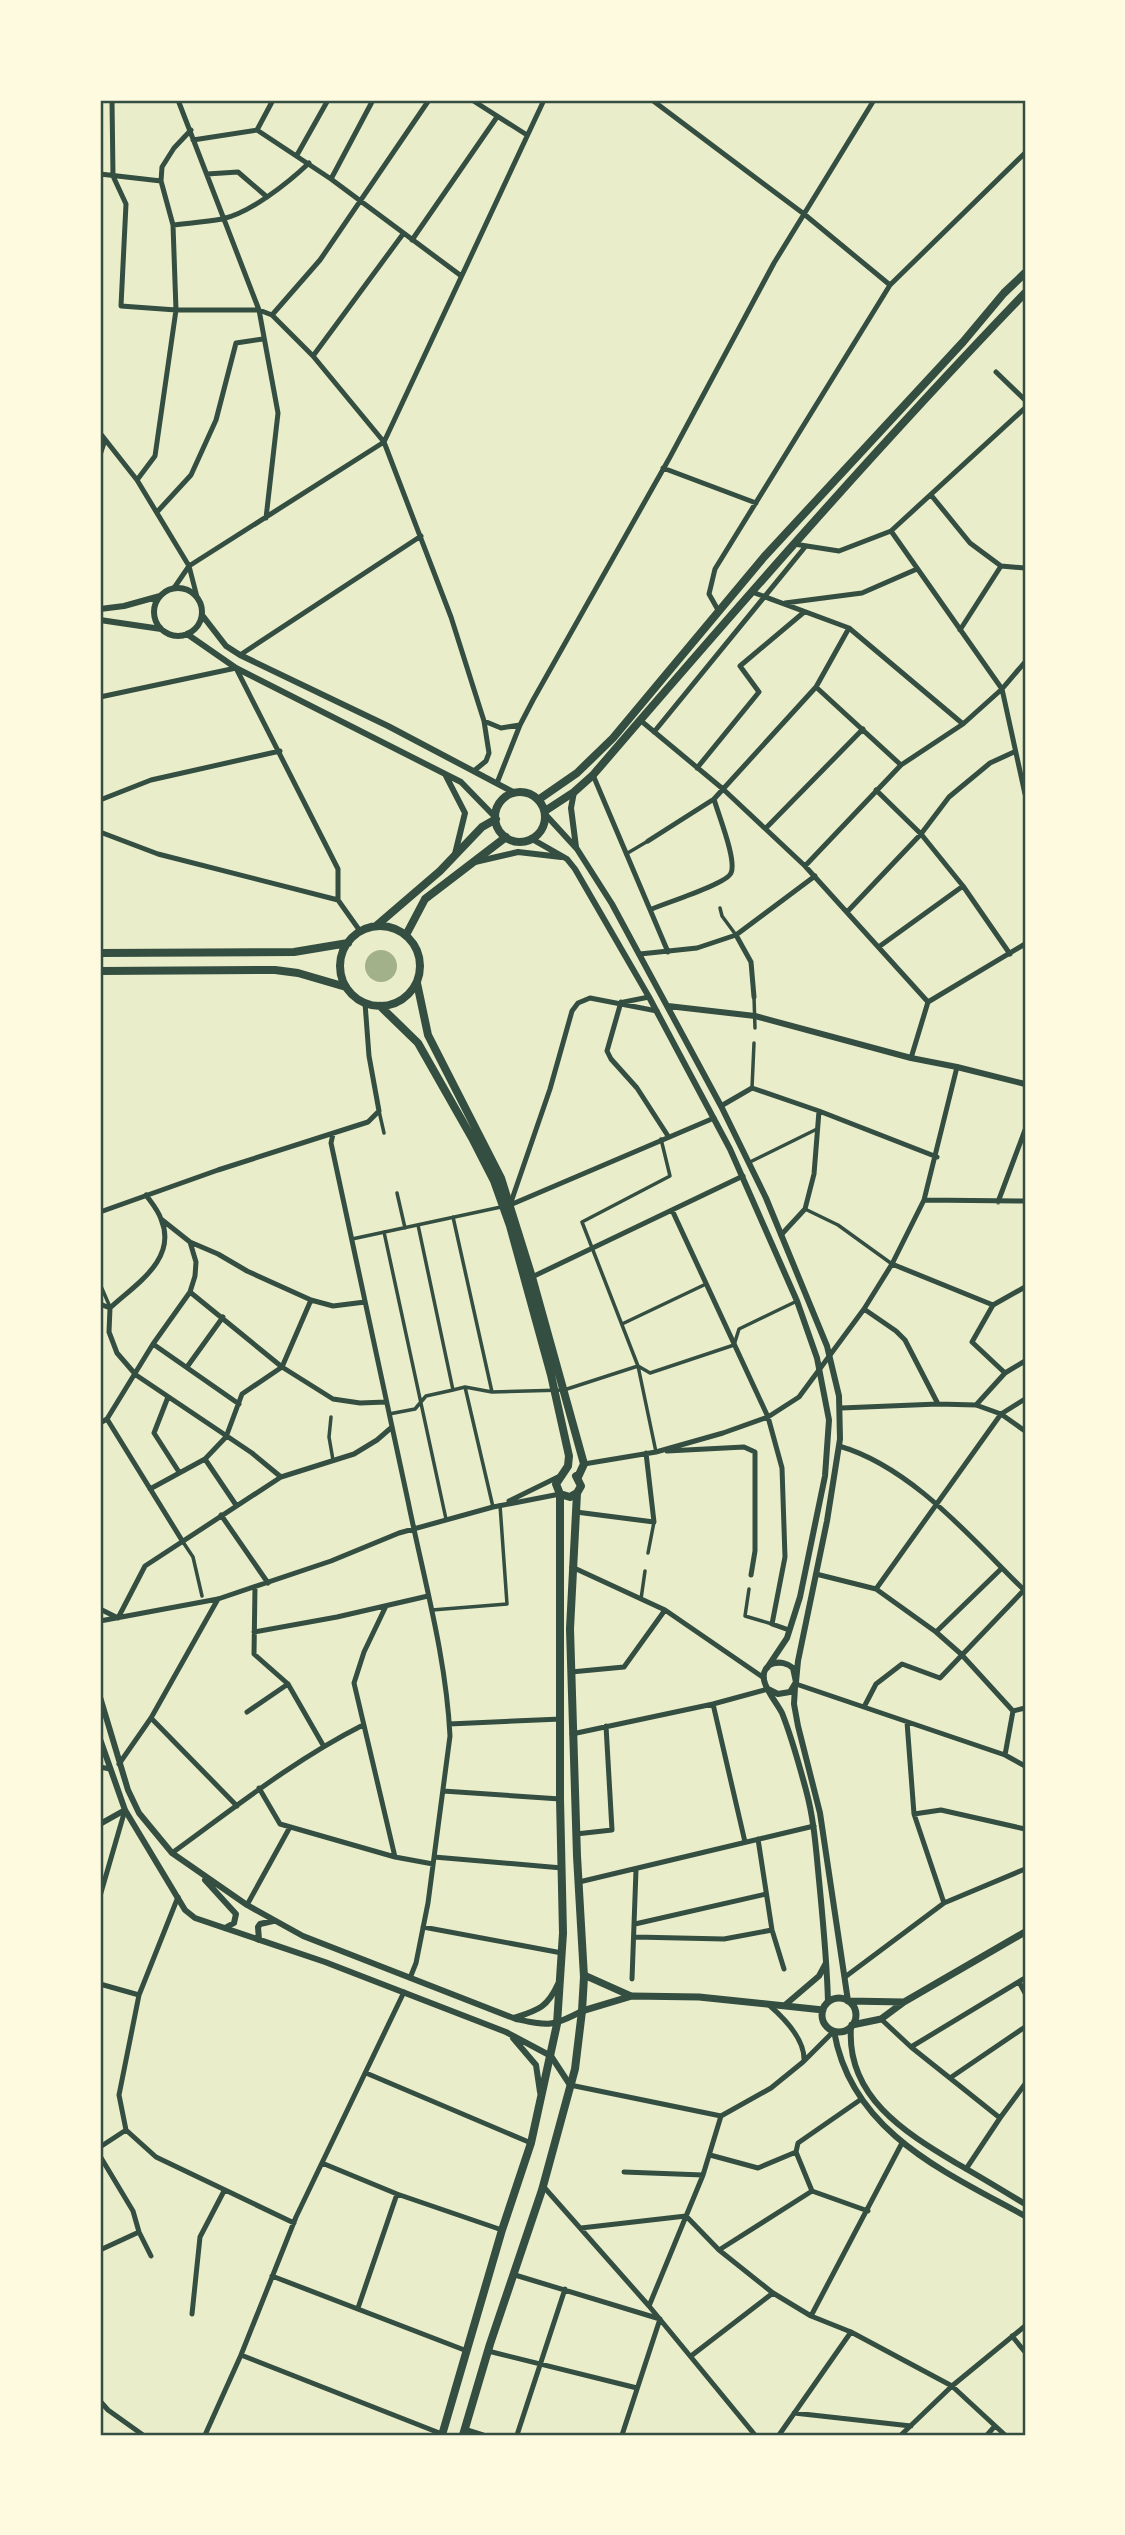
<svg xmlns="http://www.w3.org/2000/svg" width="1125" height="2535" viewBox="0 0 1125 2535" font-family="'Noto Sans',sans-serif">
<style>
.water{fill:#a3b18a}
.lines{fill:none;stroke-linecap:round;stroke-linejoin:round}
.pedestrian{stroke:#344e41;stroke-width:3.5}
.minor{stroke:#344e41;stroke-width:5}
.tertiary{stroke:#344e41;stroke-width:6}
.secondary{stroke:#344e41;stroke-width:7}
.primary{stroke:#344e41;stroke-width:8}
.neatline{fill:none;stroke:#344e41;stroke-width:2.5}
</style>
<rect width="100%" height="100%" fill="#e9edc9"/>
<path class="water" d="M365 966a16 16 0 1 1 32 0a16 16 0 1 1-32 0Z"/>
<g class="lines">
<path class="pedestrian" d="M626 854 648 841
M720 908 722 916 736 935
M754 997 755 1028
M752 1088 754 1043
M379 1111 384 1133
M750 1162 817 1129
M397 1193 405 1228
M805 1209 838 1225 892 1264
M453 1217 492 1392
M418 1225 453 1390 465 1387 493 1507
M384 1232 446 1519
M352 1239 501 1207
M100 1284 110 1307
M622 1324 706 1284
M465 1387 492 1392 564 1390 638 1366 650 1373 734 1345 739 1329 797 1301
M389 1414 415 1409 426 1396 453 1390
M331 1417 329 1437 333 1460
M656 1452 638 1366 582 1222 670 1176 661 1139
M183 1542 193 1557 202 1596
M648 1553 654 1522
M749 1589 745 1616 772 1624
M641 1599 645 1571
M432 1610 507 1604 500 1505"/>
<path class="minor" d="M112 100 113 176 126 204 121 306 176 310H259L278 413 266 518
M178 100 259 310 272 315 313 356 384 442 451 617 484 721 489 753 486 761 475 770
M472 100 527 135
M652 100 804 214 890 285
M257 130 273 100
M193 140 257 130 331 179 460 275
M297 155 328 100
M100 174 161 181
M207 174 238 172 267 197
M331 179 373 100
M173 225C189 223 206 222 222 219 250 213 288 183 309 163
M412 240 497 117
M272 315 320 260 429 100
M313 356 403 234
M996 372 1025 400
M100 433 137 480 189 566 197 597
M384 442 544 100
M100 455 105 440 103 439
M663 468 756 503
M137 480 155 456 176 310 173 225 161 181 162 167 174 148 191 130
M931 495 970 543 1001 566 1025 568
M157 512 191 475 216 420 236 343 263 339
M794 544 839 551 891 531 1025 408
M174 588 189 566 384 442
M752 592 849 628 963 724 1002 689 891 531
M785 603 862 593 917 569
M718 610 709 594 715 569 890 285 1025 153
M960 630 1001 566
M240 655 421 536
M1025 662 1002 689 1025 794
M816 687 901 765
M100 697 236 668 338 869V900L360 931
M640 720 723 789 805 866 928 1002
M484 721 501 728 520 725
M654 732 805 547
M697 768 759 692 740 666 803 613
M593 775 668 952
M497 783 520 725 533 700 670 457 774 263 874 100
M876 790 921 834 963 886 1010 954
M100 800 151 780 280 751
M766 828 863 729
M100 832 158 854 338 900
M648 841 714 799 816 687 849 628
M805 866 901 765 963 724
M652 909C665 903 727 884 731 873 737 860 718 814 714 799
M847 912 921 834 949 797 990 763 1014 752
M736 935 751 962 754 997
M880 946 963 886
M640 954 697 948 736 935 815 876
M621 1002 607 1051 611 1059 637 1088 668 1136
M624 1002 649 997
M911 1058 928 1002 1025 944
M721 1106 752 1088 819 1111 937 1157
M333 1134 331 1143C357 1262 382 1382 408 1501 424 1580 446 1656 450 1736L428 1903 416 1963 410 1978
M146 1195C151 1202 158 1210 161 1219 178 1259 136 1284 110 1308L109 1332 117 1353 136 1375 252 1453 281 1477
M924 1200 1025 1201
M998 1202 1025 1130
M510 1205 550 1089 572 1011 578 1003 590 998 657 1011
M510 1205 714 1118
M672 1210 768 1417 782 1468 785 1557 772 1624 789 1630
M100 1212 218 1170 368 1122 379 1111 369 1056 365 1003
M161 1219 190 1242 218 1254 247 1271 311 1300 333 1306 365 1302
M781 1235 805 1209 814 1174 819 1111
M892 1264 993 1305 1025 1287
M532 1277 743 1176
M190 1292 282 1367 333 1399 360 1403 386 1402
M100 1304 110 1308
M993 1305 972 1342 1005 1373
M864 1309 896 1331 905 1340 938 1404
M153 1344 239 1404
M187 1367 223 1317
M168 1397 154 1433 179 1472
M976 1405 1005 1373 1025 1361
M841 1408 938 1404 976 1405 1001 1414 1025 1431
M107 1419 183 1542
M100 1423 107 1419 153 1344 190 1292 195 1276 196 1262 190 1242
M839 1446C912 1467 972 1539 1024 1590
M667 1451 744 1447 755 1452V1551L751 1575
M584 1464 656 1452 723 1433 768 1417 799 1397 864 1309 892 1264 924 1200 957 1067
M150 1489 205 1459
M509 1501 560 1476
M236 1505 205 1459 226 1437 242 1394 282 1367 311 1300
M576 1512 654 1522 646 1453
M221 1515 268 1583
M572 1567 665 1610 764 1678
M816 1574 876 1589 936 1632 961 1654 1013 1711
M255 1587 254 1654 288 1684 323 1745
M876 1589 1001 1414 1025 1399
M386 1606 364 1652 354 1683 395 1857
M100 1609 118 1618
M118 1618 145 1566 281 1477 354 1454 377 1440 392 1427
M100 1621 218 1599 331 1561 399 1533 493 1507 560 1494
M254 1632 337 1617 428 1596
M936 1632 1002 1568
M571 1672 624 1667 665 1610
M796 1684 1005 1755 1025 1766
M713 1704 745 1842
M864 1707 876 1684 902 1664 940 1678 1025 1589
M1013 1711 1025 1708
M247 1712 288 1684
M151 1718 237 1806
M907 1722 914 1814 944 1903
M449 1724 561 1719
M572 1734 713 1704 768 1689
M1005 1755 1013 1711
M119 1764 151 1718 218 1599
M100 1767 110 1769
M259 1788 280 1824 395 1857 433 1864
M443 1791 560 1799
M914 1814 941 1810 1025 1829
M576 1834 612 1830 606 1726
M758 1839 772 1930 784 1969
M172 1853C234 1808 294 1760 363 1725
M434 1857 562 1868
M579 1882 814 1826
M100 1896 125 1810
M178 1897 139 1995 119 2095 126 2130 156 2157 294 2223
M247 1905 290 1827
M635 1924 766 1894
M423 1927 562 1953
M635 1937 724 1939 772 1930
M845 1977 944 1903 1025 1869
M632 1979 636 1870
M1019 1982 1025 1993
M100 1984 139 1995
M769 2005C784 2018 804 2038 804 2059
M881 2019 911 2047 1000 2118
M911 2047 1025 1978
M366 2073 531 2143
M950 2078 1025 2027
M570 2085 721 2116 771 2088 803 2062 834 2031
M100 2147 126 2130
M796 2152 812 2191 868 2211
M710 2155 758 2168 796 2152 798 2143 860 2100
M100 2156 133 2211 139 2232 151 2256
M322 2163 397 2194 502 2230
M966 2169 1000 2118 1025 2084
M624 2172 703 2175
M543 2186 649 2306 755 2435
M581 2228 686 2216 719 2250 773 2293 811 2316 851 2332 952 2386 1005 2435
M100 2250 139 2232
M719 2250 812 2191
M515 2275 660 2319 622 2435
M272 2276 467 2351
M649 2306 703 2175 721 2116
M358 2308 397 2194
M192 2314 200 2237 224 2191
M811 2316 902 2143
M1012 2336 1025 2352
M488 2351 637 2388
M241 2355 442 2434
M691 2356 773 2293
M100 2401 108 2410 143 2435
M794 2413 911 2426
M464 2429 483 2435
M205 2435 241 2355 296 2217 404 1992
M517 2435 565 2289
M779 2435 851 2332
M901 2435 952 2386 1025 2326
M987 2435 995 2426"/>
<path class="tertiary" d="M154 612a24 24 0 1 1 48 0a24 24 0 1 1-48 0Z
M100 609 124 606 160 596
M202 615 226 646 240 655 388 726 515 793
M100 620 161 629
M187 634 236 668 461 782 496 818
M446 776 465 813 455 854
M574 792 571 808 576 847
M545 814 577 849 612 904 721 1106 766 1198 827 1346 839 1396 840 1439 827 1521 798 1661 796 1682
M532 839 567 859 575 869 649 997 730 1149 797 1301 817 1358 829 1420 825 1476 800 1597 787 1638 767 1668
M475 862 518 852 561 857
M668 1006 755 1016 911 1058 957 1067 1025 1084
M795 1687 794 1704 798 1726 820 1813 848 2001
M768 1689 778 1694 790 1692 796 1682 793 1668C782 1658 761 1662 764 1680 766 1691 777 1703 782 1713 792 1738 799 1764 806 1790 814 1819 816 1849 819 1880 823 1921 827 1961 828 2002
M100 1697 128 1790 139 1813 172 1853 247 1905 303 1936 516 2019C549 2026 552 2027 582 2011
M100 1739 125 1810 185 1910 195 1918 325 1962 506 2032 551 2056 570 2085
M100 1824 125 1810
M205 1880 236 1914 234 1923 225 1928
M259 1940 258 1927 260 1924 273 1921
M785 2005 819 1976 826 1963
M514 2018C538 2010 547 2008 558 1984
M851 2027C846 2096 904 2132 956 2163 979 2176 1002 2190 1025 2204
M834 2031C851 2132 945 2172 1025 2216
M513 2038 536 2065 540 2092"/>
<path class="secondary" d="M584 1975 631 1996
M822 2015a17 17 0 1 1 34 0a17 17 0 1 1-34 0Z
M848 2001 904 2002 1025 1932
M582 2011 632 1996 699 1997 823 2010
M852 2025 881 2019 904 2002"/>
<path class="primary" d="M495 817a25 25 0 1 1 50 0a25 25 0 1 1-50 0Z
M538 800 577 773 613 738 764 557 963 342 1004 293 1025 273
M545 811 574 792 593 775C734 611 875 449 1025 293
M376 926 440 871 482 827 496 819
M340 966a40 40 0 1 1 80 0a40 40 0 1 1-80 0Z
M406 935 425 899 506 837
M100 953 294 952 348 943
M100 971 275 970 298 973 346 987
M417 983 428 1035 501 1178 532 1277 584 1464 578 1477
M380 1006 418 1043 472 1138 494 1181 510 1226 551 1375 569 1456 568 1466 556 1484 560 1494V1799L563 1933 557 2024 531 2143 502 2230 442 2435
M560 1494 570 1497 577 1493 581 1486 576 1476
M463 2435 490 2344 542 2190 575 2069 582 2011 584 1977 577 1856 570 1629 577 1493"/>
</g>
<rect width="1125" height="2535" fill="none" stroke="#fefae0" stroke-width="203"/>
<rect x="102" y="102" width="922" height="2332" class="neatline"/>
</svg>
